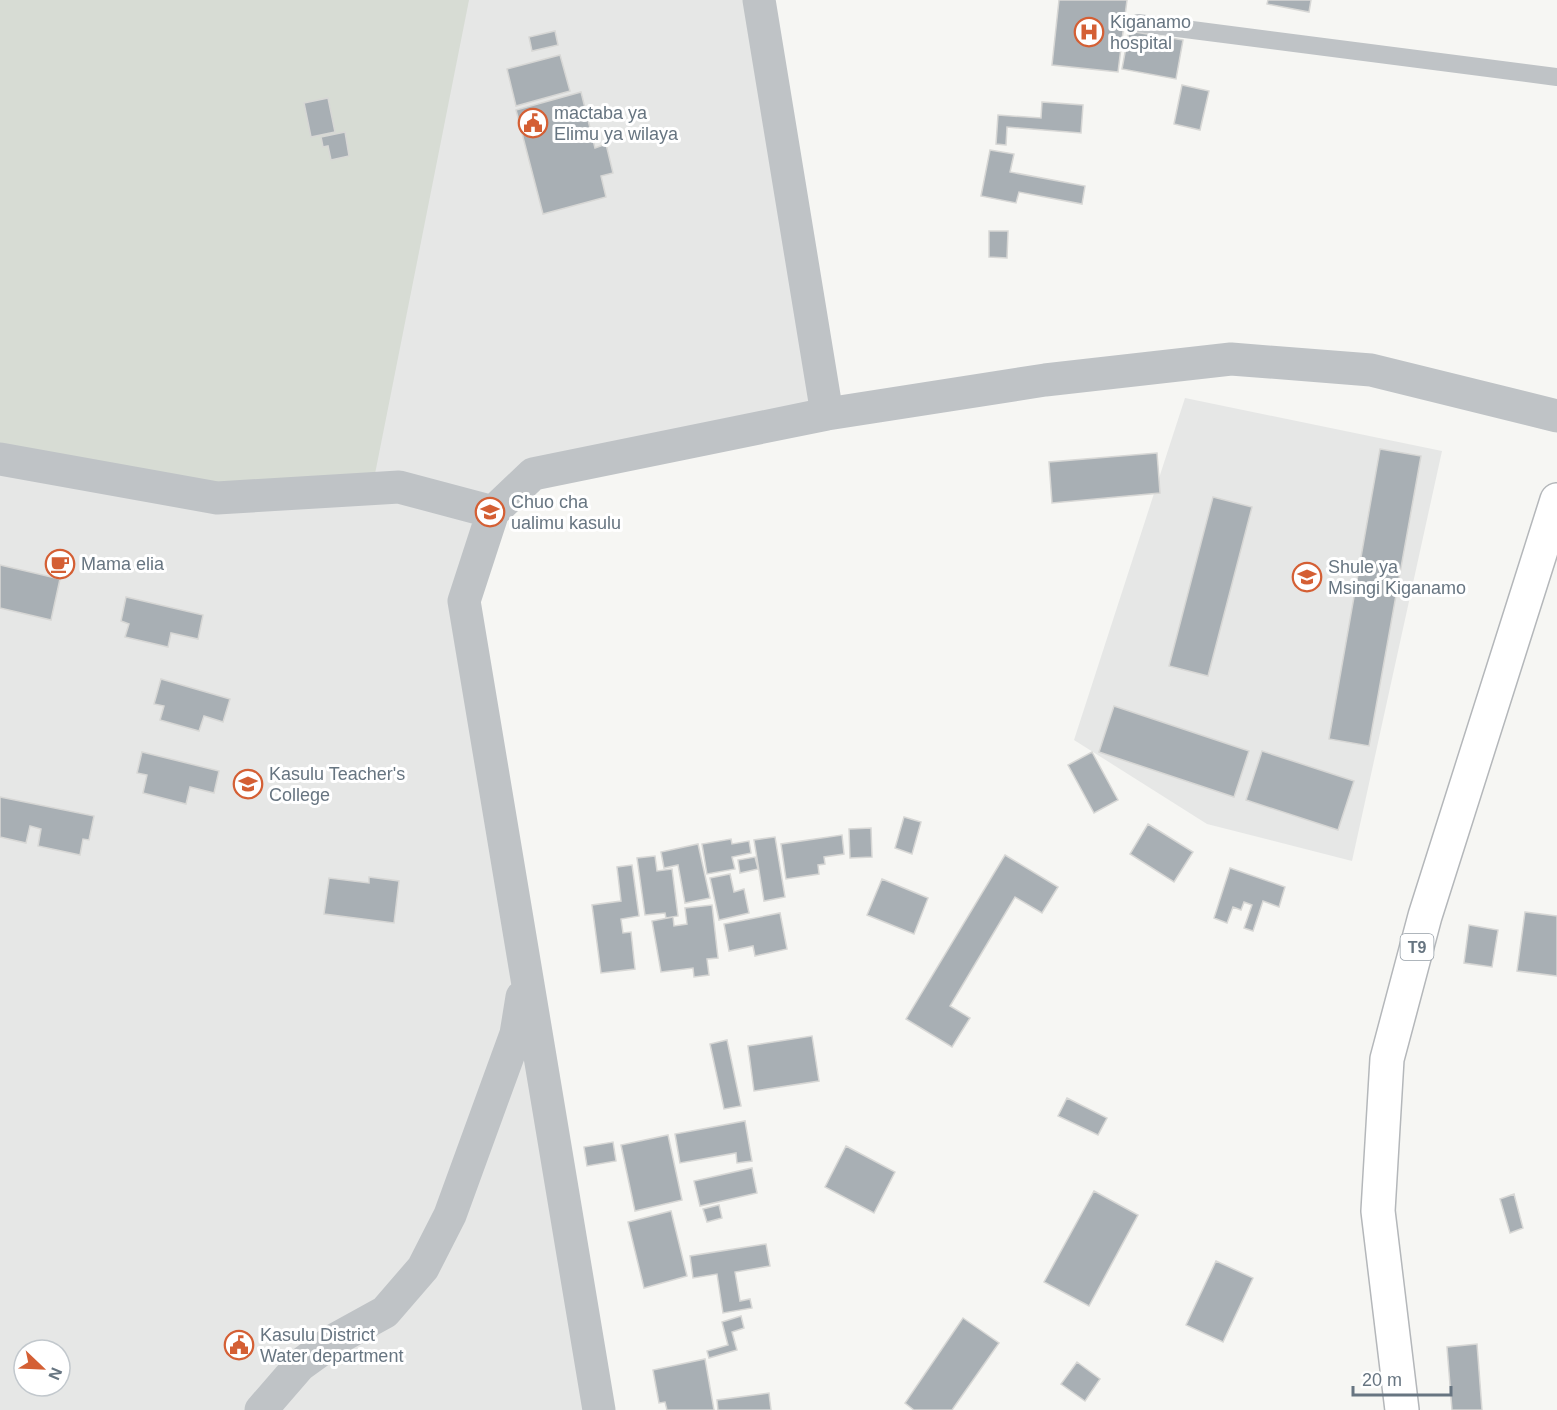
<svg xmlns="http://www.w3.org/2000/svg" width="1557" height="1410" viewBox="0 0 1557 1410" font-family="Helvetica,sans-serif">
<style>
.built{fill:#e6e7e6;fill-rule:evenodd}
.green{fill:#d7dcd4}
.building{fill:#a8afb4;stroke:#d7d7d5;stroke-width:1.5}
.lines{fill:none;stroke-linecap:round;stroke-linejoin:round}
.trunk-casing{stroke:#b4b7ba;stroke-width:36}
.service{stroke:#bfc3c6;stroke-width:18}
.minor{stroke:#bfc3c6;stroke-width:33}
.trunk{stroke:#fff;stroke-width:33}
.labels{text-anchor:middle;stroke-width:6;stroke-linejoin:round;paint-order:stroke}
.shield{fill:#fff;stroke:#959ea7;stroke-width:1.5}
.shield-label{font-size:16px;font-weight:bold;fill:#677581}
.poi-label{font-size:18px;fill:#677581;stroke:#fff;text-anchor:start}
</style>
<rect width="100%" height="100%" fill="#f6f6f3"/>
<path class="built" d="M0 0H761L830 411 535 471 495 510 466 599 601 1410H0ZM24 1350H60V1386H24Z
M1185 398 1442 451 1352 861 1207 824 1074 740Z"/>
<path class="green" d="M0 0H469L372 489 236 497 0 456Z"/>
<path class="building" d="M1059 0H1127L1118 72 1052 65Z
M1268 0H1311L1309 12 1267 4Z
M555 31 558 45 532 51 529 37Z
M1129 31 1183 40 1176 79 1122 69Z
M560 55 570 91 516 106 507 69Z
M1182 85 1209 91 1200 130 1174 124Z
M581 92 595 148 606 144 613 173 601 176 606 197 543 214 516 110Z
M328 98 335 132 311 137 304 103Z
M1042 102 1083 105 1081 133 1007 127 1006 145 996 144 998 115 1041 118Z
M345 132 349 156 331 160 328 146 323 147 321 137Z
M990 150 1014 154 1010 172 1085 186 1082 204 1019 192 1016 203 981 196Z
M989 231H1008L1007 258 989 257Z
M1380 449 1421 456 1369 746 1329 739Z
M1157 453 1160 493 1052 503 1049 462Z
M1213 497 1252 507 1208 676 1169 666Z
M0 565 60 579 51 620 0 608Z
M126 597 203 615 198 639 171 633 168 647 125 637 129 624 121 621Z
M161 679 230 699 223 722 204 716 199 731 160 720 164 706 154 704Z
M1114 706 1249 751 1234 797 1099 752Z
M1262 751 1354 781 1338 830 1246 800Z
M142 752 219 771 214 793 190 787 186 804 143 793 147 775 137 773Z
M1092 752 1118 800 1094 813 1068 765Z
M0 797 94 816 89 840 83 839 80 855 38 846 41 829 30 826 26 843 0 837Z
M904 817 921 822 912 854 895 848Z
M1148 824 1193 852 1174 882 1130 854Z
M871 828 872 857 850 858 849 829Z
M842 835 844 854 824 857 825 864 818 865 819 874 786 879 781 844Z
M775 837 785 897 764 901 754 840Z
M731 839 732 844 749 841 751 853 732 857 735 869 707 874 702 844Z
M698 844 710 898 685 903 678 865 664 868 661 852Z
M1005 855 1058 887 1042 913 1015 897 950 1006 970 1018 952 1047 906 1019Z
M655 856 657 871 672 869 678 916 666 918 665 913 645 915 637 858Z
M755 857 758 869 740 873 738 860Z
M632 865 639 916 621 919 623 933 631 932 635 969 601 973 592 905 621 901 617 867Z
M1230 868 1285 887 1279 907 1263 901 1253 931 1244 928 1252 905 1244 902 1241 910 1233 907 1227 923 1214 918Z
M730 874 734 892 744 889 749 913 719 920 710 878Z
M369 877 399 881 394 923 324 914 329 878 369 883Z
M882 879 928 898 914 934 867 915Z
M712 905 718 958 707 959 709 975 694 977 693 968 661 972 652 921 673 917 674 926 687 924 685 908Z
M1525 912 1557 916V976L1517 971Z
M780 913 787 949 755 956 753 946 729 951 724 924Z
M1469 925 1498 930 1492 967 1464 963Z
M812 1036 819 1081 754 1091 748 1046Z
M727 1040 741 1106 724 1109 710 1044Z
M1067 1098 1107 1118 1098 1135 1058 1116Z
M745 1121 752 1161 737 1163 736 1153 680 1163 675 1134Z
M668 1135 682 1200 635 1211 621 1145Z
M613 1142 616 1161 587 1166 584 1147Z
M846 1146 895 1172 874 1213 825 1187Z
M752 1168 757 1193 700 1206 694 1181Z
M1094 1191 1138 1215 1089 1306 1044 1282Z
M1514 1194 1523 1228 1510 1233 1500 1199Z
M719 1205 722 1218 707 1222 703 1209Z
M671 1211 687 1276 644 1288 628 1222Z
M766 1244 770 1266 735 1272 740 1301 750 1299 752 1308 723 1313 717 1274 693 1278 690 1256Z
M1216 1261 1253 1278 1223 1342 1186 1325Z
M741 1316 744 1328 732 1332 737 1350 709 1358 707 1351 728 1345 722 1322Z
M963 1318 999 1343 952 1410H914L905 1403Z
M1477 1344 1482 1410H1452L1447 1347Z
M705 1359 714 1410H667L665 1402 659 1403 653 1370Z
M1077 1362 1100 1379 1085 1401 1061 1384Z
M769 1393 771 1410H718L717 1400Z"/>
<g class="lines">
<g class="trunk-casing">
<path id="trunk" d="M1402 1410 1378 1211 1387 1059 1425 916 1557 500"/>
</g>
<path class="service" d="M1138 23 1557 77"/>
<path class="minor" d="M759 0 827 414
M0 459 217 498 399 487 493 512
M261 1410 300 1365 336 1339 385 1312 423 1268 450 1215 516 1034 522 997
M599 1410 464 601 493 512 533 474 827 414 1045 380 1231 359 1371 370 1557 416"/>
<use href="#trunk" class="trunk"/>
</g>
<defs>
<g id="hospital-ring" transform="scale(1.5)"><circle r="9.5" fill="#fff" stroke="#d45f34" stroke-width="1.5"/><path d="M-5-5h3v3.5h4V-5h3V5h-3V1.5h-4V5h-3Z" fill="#d45f34"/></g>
<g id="civic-ring" transform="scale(1.5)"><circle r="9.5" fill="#fff" stroke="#d45f34" stroke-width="1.5"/><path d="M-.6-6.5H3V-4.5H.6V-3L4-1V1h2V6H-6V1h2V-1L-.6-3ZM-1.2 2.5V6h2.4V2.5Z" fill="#d45f34"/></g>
<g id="school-ring" transform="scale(1.5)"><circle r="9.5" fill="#fff" stroke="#d45f34" stroke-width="1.5"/><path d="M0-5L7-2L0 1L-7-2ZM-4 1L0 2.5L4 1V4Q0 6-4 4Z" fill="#d45f34"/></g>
<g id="cafe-ring" transform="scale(1.5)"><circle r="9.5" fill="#fff" stroke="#d45f34" stroke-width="1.5"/><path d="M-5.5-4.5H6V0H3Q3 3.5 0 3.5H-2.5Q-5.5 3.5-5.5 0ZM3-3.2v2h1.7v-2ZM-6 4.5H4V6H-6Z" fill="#d45f34"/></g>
<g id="university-ring" transform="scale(1.5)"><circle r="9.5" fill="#fff" stroke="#d45f34" stroke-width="1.5"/><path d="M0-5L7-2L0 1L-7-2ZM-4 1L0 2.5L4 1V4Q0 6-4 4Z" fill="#d45f34"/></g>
</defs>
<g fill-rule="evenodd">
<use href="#hospital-ring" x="1089" y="32"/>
<use href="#civic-ring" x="533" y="123"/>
<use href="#school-ring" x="490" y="512"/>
<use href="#cafe-ring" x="60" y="564"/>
<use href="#school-ring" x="1307" y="577"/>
<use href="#university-ring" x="248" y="784"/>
<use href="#civic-ring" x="239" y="1345"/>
</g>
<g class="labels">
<rect class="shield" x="1400.5" y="934" width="33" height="26" rx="4.5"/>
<g class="shield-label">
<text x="1417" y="953">T9</text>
</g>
<g class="poi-label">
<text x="1110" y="28">Kiganamo<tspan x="1110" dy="21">hospital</tspan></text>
<text x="554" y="119">mactaba ya<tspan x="554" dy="21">Elimu ya wilaya</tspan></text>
<text x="511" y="508">Chuo cha<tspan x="511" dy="21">ualimu kasulu</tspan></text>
<text x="81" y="570">Mama elia</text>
<text x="1328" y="573">Shule ya<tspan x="1328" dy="21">Msingi Kiganamo</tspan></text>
<text x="269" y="780">Kasulu Teacher's<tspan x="269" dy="21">College</tspan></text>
<text x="260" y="1341">Kasulu District<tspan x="260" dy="21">Water department</tspan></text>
</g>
</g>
<g transform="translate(42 1368) rotate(113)"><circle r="28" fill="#ffffff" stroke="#c2c8cd" stroke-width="1.5"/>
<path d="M0-4.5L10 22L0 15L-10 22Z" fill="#d45f34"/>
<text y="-9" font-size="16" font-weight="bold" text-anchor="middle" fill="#677581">N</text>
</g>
<path d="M1353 1386v9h98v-9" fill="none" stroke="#677581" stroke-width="3"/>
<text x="1362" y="1386" font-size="18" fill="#677581" stroke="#ffffff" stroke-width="4.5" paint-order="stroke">20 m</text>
</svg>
